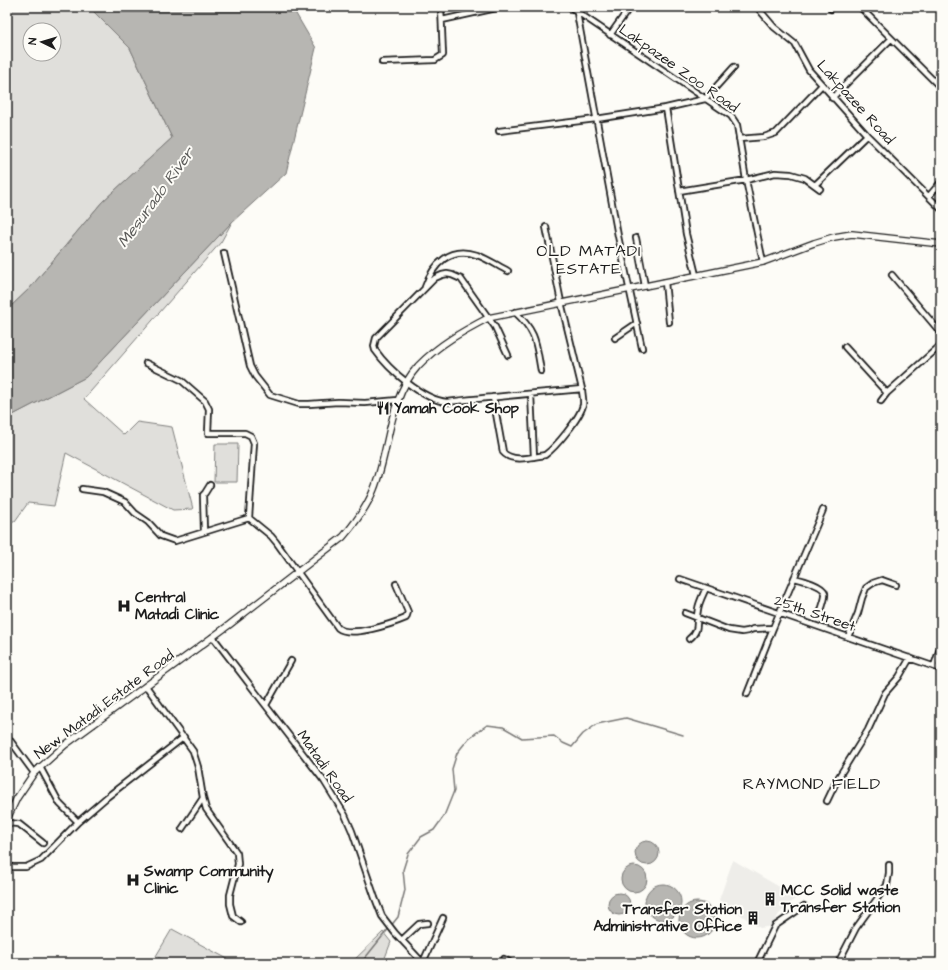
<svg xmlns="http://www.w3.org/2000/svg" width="948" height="970" viewBox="0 0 948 970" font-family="'Architects Daughter',sans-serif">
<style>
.built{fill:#eeede9}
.green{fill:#e0dfdb;stroke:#7e7e7c;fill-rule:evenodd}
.water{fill:#b7b6b2;stroke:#797876}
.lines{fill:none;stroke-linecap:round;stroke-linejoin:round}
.stream{stroke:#797876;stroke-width:1.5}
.minor-casing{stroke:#1c1c1c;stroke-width:8}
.tertiary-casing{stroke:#1c1c1c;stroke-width:8}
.minor{stroke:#fdfcf7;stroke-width:4.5}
.tertiary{stroke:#fdfcf7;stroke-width:5.5}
.labels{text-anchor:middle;stroke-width:4;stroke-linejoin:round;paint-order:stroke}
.street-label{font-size:15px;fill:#1c1c1c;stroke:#fdfcf7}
.poi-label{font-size:15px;font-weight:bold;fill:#1c1c1c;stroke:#fdfcf7;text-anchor:start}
.water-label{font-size:16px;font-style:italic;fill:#5a5a58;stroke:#fdfcf7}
.neighbourhood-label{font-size:16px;letter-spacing:1px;fill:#1c1c1c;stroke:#fdfcf7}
</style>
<rect width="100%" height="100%" fill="#fdfcf7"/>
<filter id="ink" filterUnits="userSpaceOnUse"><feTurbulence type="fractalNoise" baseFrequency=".025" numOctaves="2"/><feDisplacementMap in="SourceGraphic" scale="8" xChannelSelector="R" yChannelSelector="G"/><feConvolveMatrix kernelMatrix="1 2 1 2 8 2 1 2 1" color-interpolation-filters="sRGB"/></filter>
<g filter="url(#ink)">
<path class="built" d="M733 860 797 897 779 914 772 926 760 928 719 900Z"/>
<path class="green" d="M7 7H89L130 48 172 138 102 202 30 288 7 310ZM30 30H54V54H30Z
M232 222 221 242 84 399 124 435 137 422 172 427 193 509 173 510 66 453 54 506 28 503 15 521H7V418L86 377Z
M215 444H238L237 482H214Z
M172 929 235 963H169L156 956Z
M383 932 391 942 383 963H351Z"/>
<path class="water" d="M89 7H292L316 48 286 173 232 222 86 377 7 418V310L30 288 102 202 172 138 130 48Z
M635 853a12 12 0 1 1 24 0a12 12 0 1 1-24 0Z
M621 879a13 13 0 1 1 26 0a13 13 0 1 1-26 0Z
M645 902a18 18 0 1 1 36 0a18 18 0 1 1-36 0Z
M608 904a11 11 0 1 1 22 0a11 11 0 1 1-22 0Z
M679 920a18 18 0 1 1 36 0a18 18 0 1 1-36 0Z"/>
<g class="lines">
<path class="stream" d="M361 963 398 917 405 890 403 870 408 854 421 837 434 830 444 816 454 791 452 769 457 753 469 738 487 725 503 727 522 738 554 736 563 743 572 747 583 734 597 724 626 718 683 735"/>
<g class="minor-casing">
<path id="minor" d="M570 7 731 116 737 125 746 180 763 262
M757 7 774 27 795 44 809 70 867 135 941 209
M860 7 941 88
M831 9 833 7
M577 13 618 236 642 348
M442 20 501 7
M610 35 630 7
M382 62 435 60 443 55 441 7
M832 98 891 39
M499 131 596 119 666 108
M739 139 764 137 776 133 822 85
M815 185 867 135
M679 191 746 180 775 173 791 174 805 178 820 189
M929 196 941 182
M546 227 561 302 582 389
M636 238 645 286
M224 253 250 366 255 376 270 395 299 404H309L338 402 365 403 398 400
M696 275 686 234 666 108 705 99 734 67
M892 275 941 333
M665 282 669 322
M425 287C433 264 450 246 477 255 488 259 498 266 508 271
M515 312C537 332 536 344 541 371
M615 338 637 323
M845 347 887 393
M146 363 181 380 205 401 209 409 208 433H245L251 436 254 443 249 518 271 536 276 542 338 628C350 638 392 624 406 618L408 612 396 584
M531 394 534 457
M493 397 503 452C512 463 532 457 545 455 556 447 580 418 583 405 584 400 582 394 582 389 537 393 492 397 447 402 423 400 389 370 375 350L374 346 376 338 435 278 442 275 447 274 452 275 461 279 495 327 508 355
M881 401 887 393 941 345
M82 489 103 492 125 502 135 513 148 522 161 536 175 541 249 518
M204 531 203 495 205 493 210 485
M794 578C802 580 823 585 825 593 826 598 822 606 821 611
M680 579 941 669
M685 613 729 630 742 632 748 631 753 629 773 628
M213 637 324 781 345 815 352 831 375 898 382 916 395 933 423 963
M848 637 858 613 862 598 866 588 873 583 882 580 896 585
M689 639C701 630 695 622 698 609 699 602 703 595 706 588
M934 666 941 645
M146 686 193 751 198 767 203 798 206 809 237 853 238 864 230 895V904L233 916 241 922
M747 694 773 628 823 510
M266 705 291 661
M7 736 34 773
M40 767 60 804 78 822
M827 801 838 778 868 730 885 693 899 677 910 658
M7 823 19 824 43 843
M182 829 203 798
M7 867H26L41 860 78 822 107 797 184 737
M402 940 419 924 428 923
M504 959 511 963
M423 962 443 918
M757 963 775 926 804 906
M838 963 856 928 887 885 889 873V865"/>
</g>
<g class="tertiary-casing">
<path id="tertiary" d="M7 819 17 798 34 773 65 745 229 625 343 537C356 522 367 507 374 489 390 449 388 399 418 366 438 345 463 331 488 318L763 262 814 243 834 237 852 234 941 244"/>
</g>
<use href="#minor" class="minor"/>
<use href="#tertiary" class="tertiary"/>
</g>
</g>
<defs>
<g id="restaurant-bare" transform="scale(1.08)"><path d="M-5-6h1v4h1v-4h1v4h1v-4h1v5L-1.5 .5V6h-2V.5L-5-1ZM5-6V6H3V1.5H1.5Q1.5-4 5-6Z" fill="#1c1c1c" stroke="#fdfcf7" stroke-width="2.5" paint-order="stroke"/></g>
<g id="hospital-bare" transform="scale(1.08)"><path d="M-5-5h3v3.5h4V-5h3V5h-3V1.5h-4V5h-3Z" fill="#1c1c1c" stroke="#fdfcf7" stroke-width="2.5" paint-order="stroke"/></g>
<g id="building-bare" transform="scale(1.08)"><path d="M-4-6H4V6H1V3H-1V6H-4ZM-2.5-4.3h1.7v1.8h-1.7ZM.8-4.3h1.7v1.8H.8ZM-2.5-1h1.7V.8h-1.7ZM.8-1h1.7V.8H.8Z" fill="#1c1c1c" stroke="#fdfcf7" stroke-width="2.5" paint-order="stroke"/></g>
</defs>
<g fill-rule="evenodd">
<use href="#restaurant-bare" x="383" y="408"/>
<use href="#hospital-bare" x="124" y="606"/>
<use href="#hospital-bare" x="133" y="880"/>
<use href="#building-bare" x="770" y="899"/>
<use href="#building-bare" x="753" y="918"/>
</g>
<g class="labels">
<g class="street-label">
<text transform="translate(679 68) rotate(35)" y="5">Lakpazee Zoo Road</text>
<text transform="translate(856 102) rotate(48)" y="5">Lakpazee Road</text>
<text transform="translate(815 613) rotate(19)" y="5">25th Street</text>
<text transform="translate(104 704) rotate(-37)" y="5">New Matadi Estate Road</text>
<text transform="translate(325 766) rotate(55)" y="5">Matadi Road</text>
</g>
<g class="poi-label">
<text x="394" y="413">Yamah Cook Shop</text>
<text x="135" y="602">Central<tspan x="135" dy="17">Matadi Clinic</tspan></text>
<text x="144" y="876">Swamp Community<tspan x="144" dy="17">Clinic</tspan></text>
<text x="781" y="895">MCC Solid waste<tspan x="781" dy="17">Transfer Station</tspan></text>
<text x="742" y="914" text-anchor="end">Transfer Station<tspan x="742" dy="17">Administrative Office</tspan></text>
</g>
<g class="water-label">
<text transform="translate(155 197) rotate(-54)" y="6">Mesurado River</text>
</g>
<g class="neighbourhood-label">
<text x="589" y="256">OLD MATADI<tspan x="589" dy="18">ESTATE</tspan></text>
<text x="812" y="789">RAYMOND FIELD</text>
</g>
</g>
<rect width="948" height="970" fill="none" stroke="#fdfcf7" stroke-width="24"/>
<rect x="12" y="12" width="924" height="946" fill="none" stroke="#1c1c1c" stroke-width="1.5" filter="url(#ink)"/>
<g transform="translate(42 42) rotate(275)"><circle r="19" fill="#fdfcf7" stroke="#a3a29f"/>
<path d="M0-3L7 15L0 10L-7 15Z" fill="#1c1c1c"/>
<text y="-6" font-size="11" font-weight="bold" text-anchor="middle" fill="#1c1c1c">N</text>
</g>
</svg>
